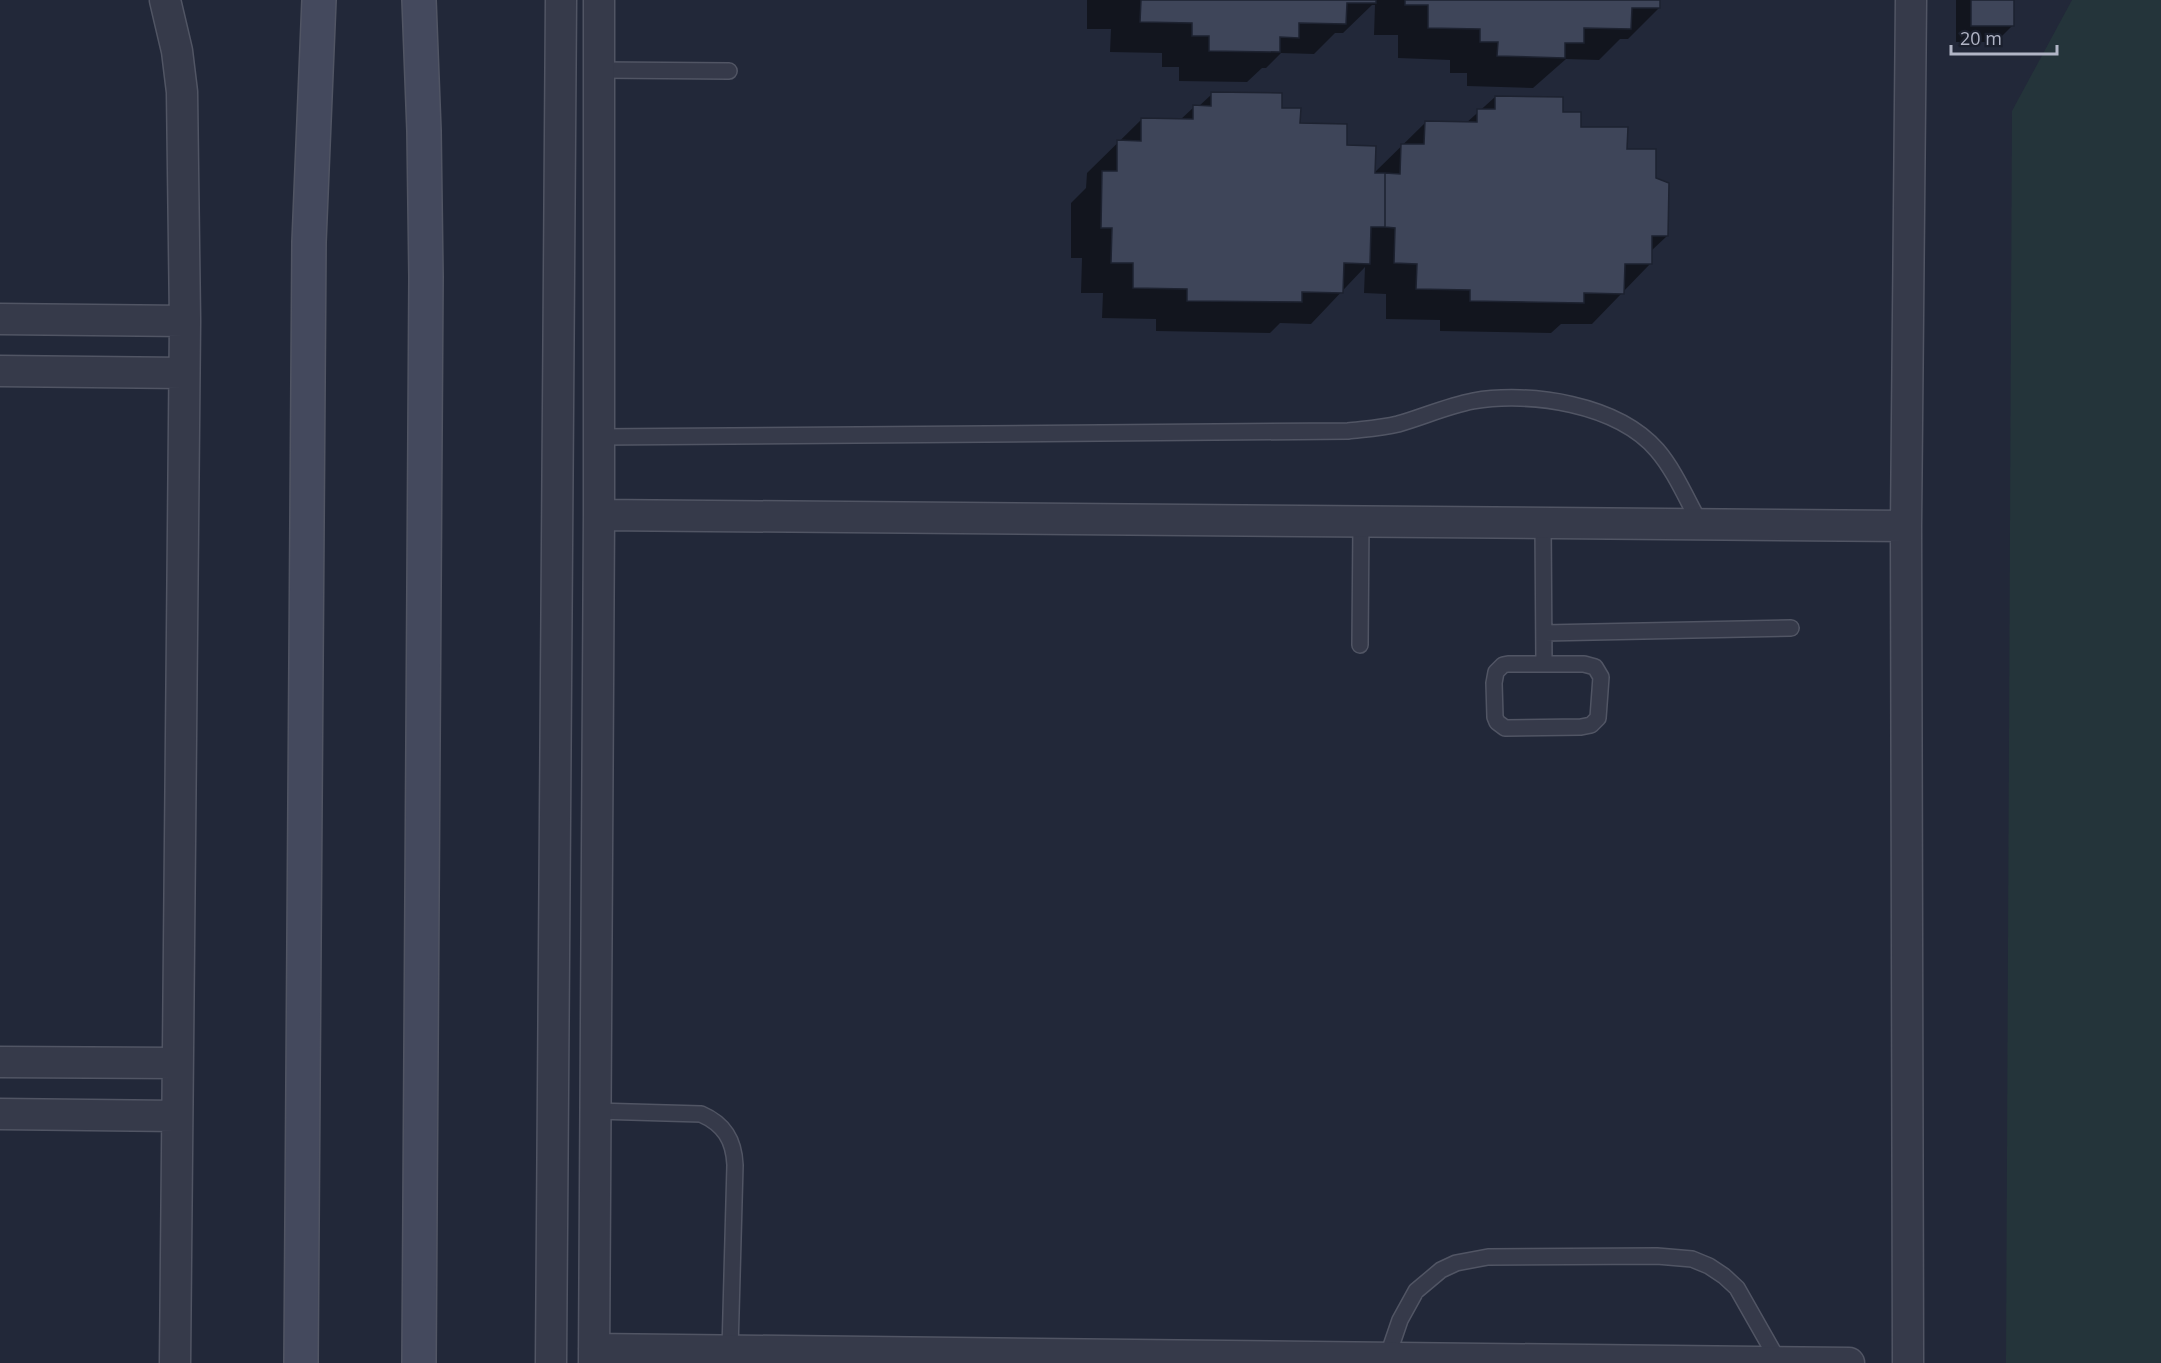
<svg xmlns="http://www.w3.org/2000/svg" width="2161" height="1363" viewBox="0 0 2161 1363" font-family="'Open Sans',sans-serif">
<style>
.green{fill:#24343a}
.shadow{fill:#0007}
.building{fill:#3e4559;stroke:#1d2230;stroke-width:1.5}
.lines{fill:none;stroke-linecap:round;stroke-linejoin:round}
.lane-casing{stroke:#515564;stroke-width:18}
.street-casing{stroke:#515564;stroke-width:33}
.secondary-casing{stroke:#515564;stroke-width:36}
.lane{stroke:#363a4a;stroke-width:15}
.street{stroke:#363a4a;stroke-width:30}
.secondary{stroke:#44495d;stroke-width:33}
</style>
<rect width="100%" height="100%" fill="#222839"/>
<path class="green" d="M2072 0H2161V1363H2006L2012 111Z"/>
<path class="shadow" d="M1087 0H1659V8L1628 39H1620L1599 60 1566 59 1533 88 1467 86V73H1450V60L1398 58V35H1374L1375 5H1372L1343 33H1335L1314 54 1281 53 1266 68H1262L1247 82 1179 81V67H1162V53L1110 52 1111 29H1087Z
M1956 0H2012V26L1996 42H1956Z
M1212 94 1280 109 1299 125 1345 146 1374 173 1425 123 1465 124 1495 97 1561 113 1580 128 1626 150 1654 179 1667 236 1650 252V264L1592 324H1561L1551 333 1440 331V320L1386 319V294L1364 293 1365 267 1311 324 1280 323 1270 333 1156 331V319L1102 318 1103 293H1081L1082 258H1071V203L1086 188 1087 173 1142 119 1180 120 1194 107H1198Z"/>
<path class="building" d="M1141 0H1376V3H1347L1346 24 1299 23V38L1280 37V52L1209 51V36H1192V23L1140 22Z
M1405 0H1660V8H1632L1631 29 1584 28V43H1565V58L1497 56 1498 42H1480V29L1428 28V5H1405Z
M1971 0H2014V26H1971Z
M1211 92 1282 93V108H1301L1300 123 1347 124V145L1376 146 1375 173H1385V227H1371L1370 264 1344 263 1343 293 1302 292V302L1187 301V289L1133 288V263H1111L1112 228H1101L1102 171H1117V140L1141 141V118L1193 119V105L1211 106Z
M1495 96 1563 97V112H1581V127H1628L1627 149H1656V178L1669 183 1668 236H1652V264H1625L1624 294 1584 293V303L1470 301V290L1416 289 1417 264 1394 263 1395 228 1385 227V173L1400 174 1401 144H1424L1425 121 1477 122V109H1495Z"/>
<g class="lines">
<g class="lane-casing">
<path id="lane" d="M600 70 729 71
M599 437 1348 431C1365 429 1382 428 1398 424 1423 417 1447 406 1473 401 1530 391 1617 404 1657 450 1675 471 1687 500 1701 525
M1543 523 1544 664
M1544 633 1791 628
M1360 645 1361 522
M1508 664H1584L1595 667 1601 677 1598 718 1591 725 1581 727 1505 728 1497 722 1495 717 1494 683 1496 672 1503 665Z
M596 1111 701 1114C724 1124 734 1140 735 1165L730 1350
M1387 1358 1400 1320 1416 1291 1441 1270 1456 1263 1488 1257 1657 1256 1692 1259 1709 1266 1724 1276 1737 1288 1779 1362"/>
</g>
<g class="street-casing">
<path id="street" d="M165 0 177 51 182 92 185 321 175 1363
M0 319 185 321
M0 371 184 373
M599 515 1906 526
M0 1062 177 1063
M0 1114 177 1116
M594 1349 1849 1363
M551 1363 561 0
M594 1363 599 515V0
M1908 1363 1906 526 1911 0"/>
</g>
<g class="secondary-casing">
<path id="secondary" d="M419 0 424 131 426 277 419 1363
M301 1363 309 242 319 0"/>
</g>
<use href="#lane" class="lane"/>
<use href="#street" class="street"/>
<use href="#secondary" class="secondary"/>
</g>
<path d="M1951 45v9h106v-9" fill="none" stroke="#b1b5c6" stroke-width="3"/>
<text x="1960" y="45" font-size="18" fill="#b1b5c6" stroke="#1b202e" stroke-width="4.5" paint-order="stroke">20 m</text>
</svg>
